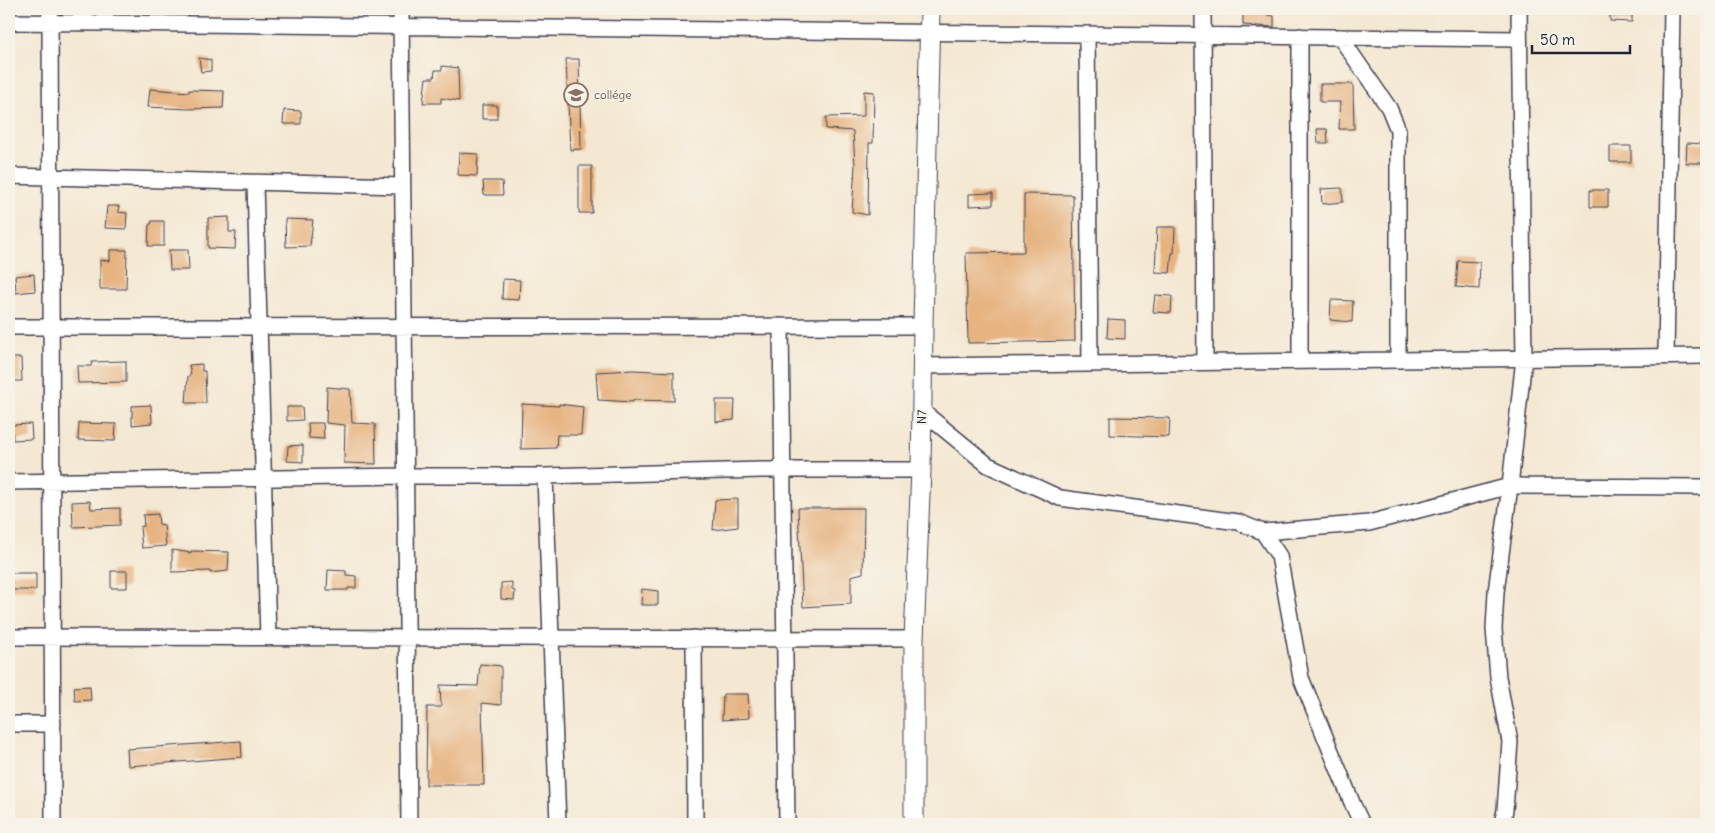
<svg xmlns="http://www.w3.org/2000/svg" width="1715" height="833" viewBox="0 0 1715 833" font-family="Delius,sans-serif">
<style>
.building{fill:#e6b381}
.lines{fill:none;stroke-linecap:round;stroke-linejoin:round}
.minor-casing{stroke:#424052;stroke-width:18}
.major-casing{stroke:#424052;stroke-width:21}
.minor{stroke:#fff;stroke-width:15}
.major{stroke:#fff;stroke-width:19}
.labels{text-anchor:middle;stroke-width:4;stroke-linejoin:round;paint-order:stroke}
.education-label{font-size:12px;fill:#785e54;stroke:#f7f3e8;text-anchor:start}
.street-label{font-size:12px;fill:#22223b;stroke:#f7f3e8}
</style>
<rect width="100%" height="100%" fill="#f7f3e8"/>
<filter id="ink" filterUnits="userSpaceOnUse"><feTurbulence type="fractalNoise" baseFrequency=".02" numOctaves="2"/><feDisplacementMap in="SourceGraphic" scale="10" xChannelSelector="R" yChannelSelector="G"/><feConvolveMatrix kernelMatrix="1 2 1 2 8 2 1 2 1" color-interpolation-filters="sRGB"/></filter>
<filter id="wash" filterUnits="userSpaceOnUse"><feTurbulence type="fractalNoise" baseFrequency=".0096" numOctaves="4" result="noise"/><feDisplacementMap in="SourceGraphic" scale="20" xChannelSelector="R" yChannelSelector="G"/><feGaussianBlur stdDeviation="1.12" result="paint"/><feColorMatrix in="noise" values="0 0 0 0 0 0 0 0 0 0 0 0 0 0 0 0 0 1.4 0 .05"/><feComposite in="paint" operator="in"/></filter>
<g filter="url(#wash)">
<rect width="100%" height="100%" fill="#f4e8d3"/>
<g id="blocks">
<path class="building" d="M1253 9H1267V15L1274 16V27L1243 25V10Z
M1610 9H1632V22L1610 21Z
M199 58 211 60V71L201 72Z
M566 59H579L581 149 570 150Z
M442 66 458 68 459 101 441 98V103H423L426 78H434L435 70H442Z
M1320 84H1353L1354 129H1339L1340 102H1320Z
M150 89 189 92V90L224 91 223 108 188 109 148 107Z
M864 91 874 92 873 143H869L868 215 852 212 855 165 853 131 826 129V117L864 116Z
M482 105H497V119H482Z
M284 110 301 111V124H283Z
M1317 129H1327L1328 143H1318Z
M1687 143 1706 144 1705 163H1686Z
M1610 146H1631V162H1610Z
M459 153 478 154 477 176 458 175Z
M579 166H592V213H579Z
M483 181H502L503 195H484Z
M1342 188 1343 202 1322 204 1321 189Z
M1590 190H1608V207H1590Z
M993 193V205L969 206V194Z
M1024 194 1073 195 1075 341 968 343 966 253 1024 252Z
M107 206H119L118 212 127 213 126 229 105 228Z
M229 217V232H236L235 249 208 248V218Z
M285 219 313 220 310 246 286 247Z
M152 221H164V246H148L149 225 151 224Z
M1157 227H1175L1174 253H1172L1170 273 1155 272Z
M110 250H127L126 289H100V260L110 261Z
M169 250H188L189 270H170Z
M1458 261 1480 262 1479 289 1456 287Z
M34 274 35 291 16 293 15 276Z
M503 279 520 280 519 300 502 299Z
M1155 295 1172 296 1171 313 1153 312Z
M1331 300 1353 301 1352 322 1330 320Z
M1108 319 1125 320V339L1107 338Z
M9 358H21L22 381H9Z
M126 361V382L78 383 77 366H91L92 362Z
M202 364V371H205L206 403H186L188 376 191 374 189 365Z
M633 370 674 372V401L633 400V402L598 400 596 372Z
M327 387 350 389 352 423 375 424 376 464 344 463 345 425 326 423Z
M716 400H735L734 420 716 422Z
M522 404 559 406V404L583 407 581 435H557L556 448 521 449Z
M151 405 152 423 132 425V406Z
M287 407H302L303 420 287 421Z
M1110 417 1170 418 1169 437 1110 435Z
M79 423 116 424 115 441 78 440Z
M308 423H323L324 439 309 438Z
M31 424 32 439 13 440 12 425Z
M303 445V462L287 461 288 446Z
M738 499V527L713 530 715 500Z
M90 501 91 509 120 508V525L73 527 72 502Z
M798 508H864L863 573 851 576V604L803 607Z
M158 514 159 524 164 525 166 546 142 548 140 527 144 526 143 515Z
M172 550 191 553V551L229 552 228 571 210 573V571L172 572Z
M328 570 346 571V575L356 576V588H348V590H327Z
M111 571H127V588H111Z
M9 573H36V590H9Z
M512 582V590L515 591 514 600 501 599V583Z
M642 589 658 591V605H641Z
M480 664 501 666V705L482 703 484 785H426L427 707H441L440 685 478 686Z
M90 686 91 700 75 701 74 687Z
M723 694H748L749 718 722 720Z
M241 741 242 757 128 766 127 749Z"/>
</g>
</g>
<g filter="url(#ink)">
<use href="#blocks" fill-opacity="0" stroke="#424052" stroke-width="1"/>
<g class="lines">
<g class="minor-casing">
<path id="minor" d="M50 9 53 824
M401 9 409 824
M1203 9 1205 362
M9 22 1519 39
M1087 34 1090 364
M1340 37 1389 108 1398 130V360
M9 176 402 186
M255 183 268 638
M781 326 787 824
M9 327 923 326
M1666 356 1672 9
M1300 361V36
M922 366 1706 356
M922 411 988 465 1060 498 1238 522 1263 532 1279 556 1301 678 1353 805 1362 824
M545 476 558 824
M9 482 405 476H545L761 470H921
M1263 532 1369 523 1510 486 1706 487
M9 637 914 639
M694 638 695 824
M9 724H53
M1502 824 1505 810 1510 742 1498 677 1494 629 1496 592 1510 486 1524 358 1519 9"/>
</g>
<g class="major-casing">
<path id="major" d="M914 824V639L921 470 923 326 930 9"/>
</g>
<use href="#minor" class="minor"/>
<use href="#major" class="major"/>
</g>
</g>
<defs>
<g id="school-ring" transform="scale(1.25)"><circle r="9.5" fill="#f7f3e8" stroke="#8d6e63" stroke-width="1.5"/><path d="M0-5L7-2L0 1L-7-2ZM-4 1L0 2.5L4 1V4Q0 6-4 4Z" fill="#8d6e63"/></g>
</defs>
<g fill-rule="evenodd">
<use href="#school-ring" x="576" y="95"/>
</g>
<g class="labels">
<g class="education-label">
<text x="594" y="99">collége</text>
</g>
<g class="street-label">
<text transform="translate(922 417) rotate(-89)" y="4">N7</text>
</g>
</g>
<rect width="1715" height="833" fill="none" stroke="#f7f3e8" stroke-width="30"/>
<path d="M1532 45v8h98v-8" fill="none" stroke="#22223b" stroke-width="2.5"/>
<text x="1540" y="45" font-size="15" fill="#22223b" stroke="#f7f3e8" stroke-width="4" paint-order="stroke">50 m</text>
</svg>
